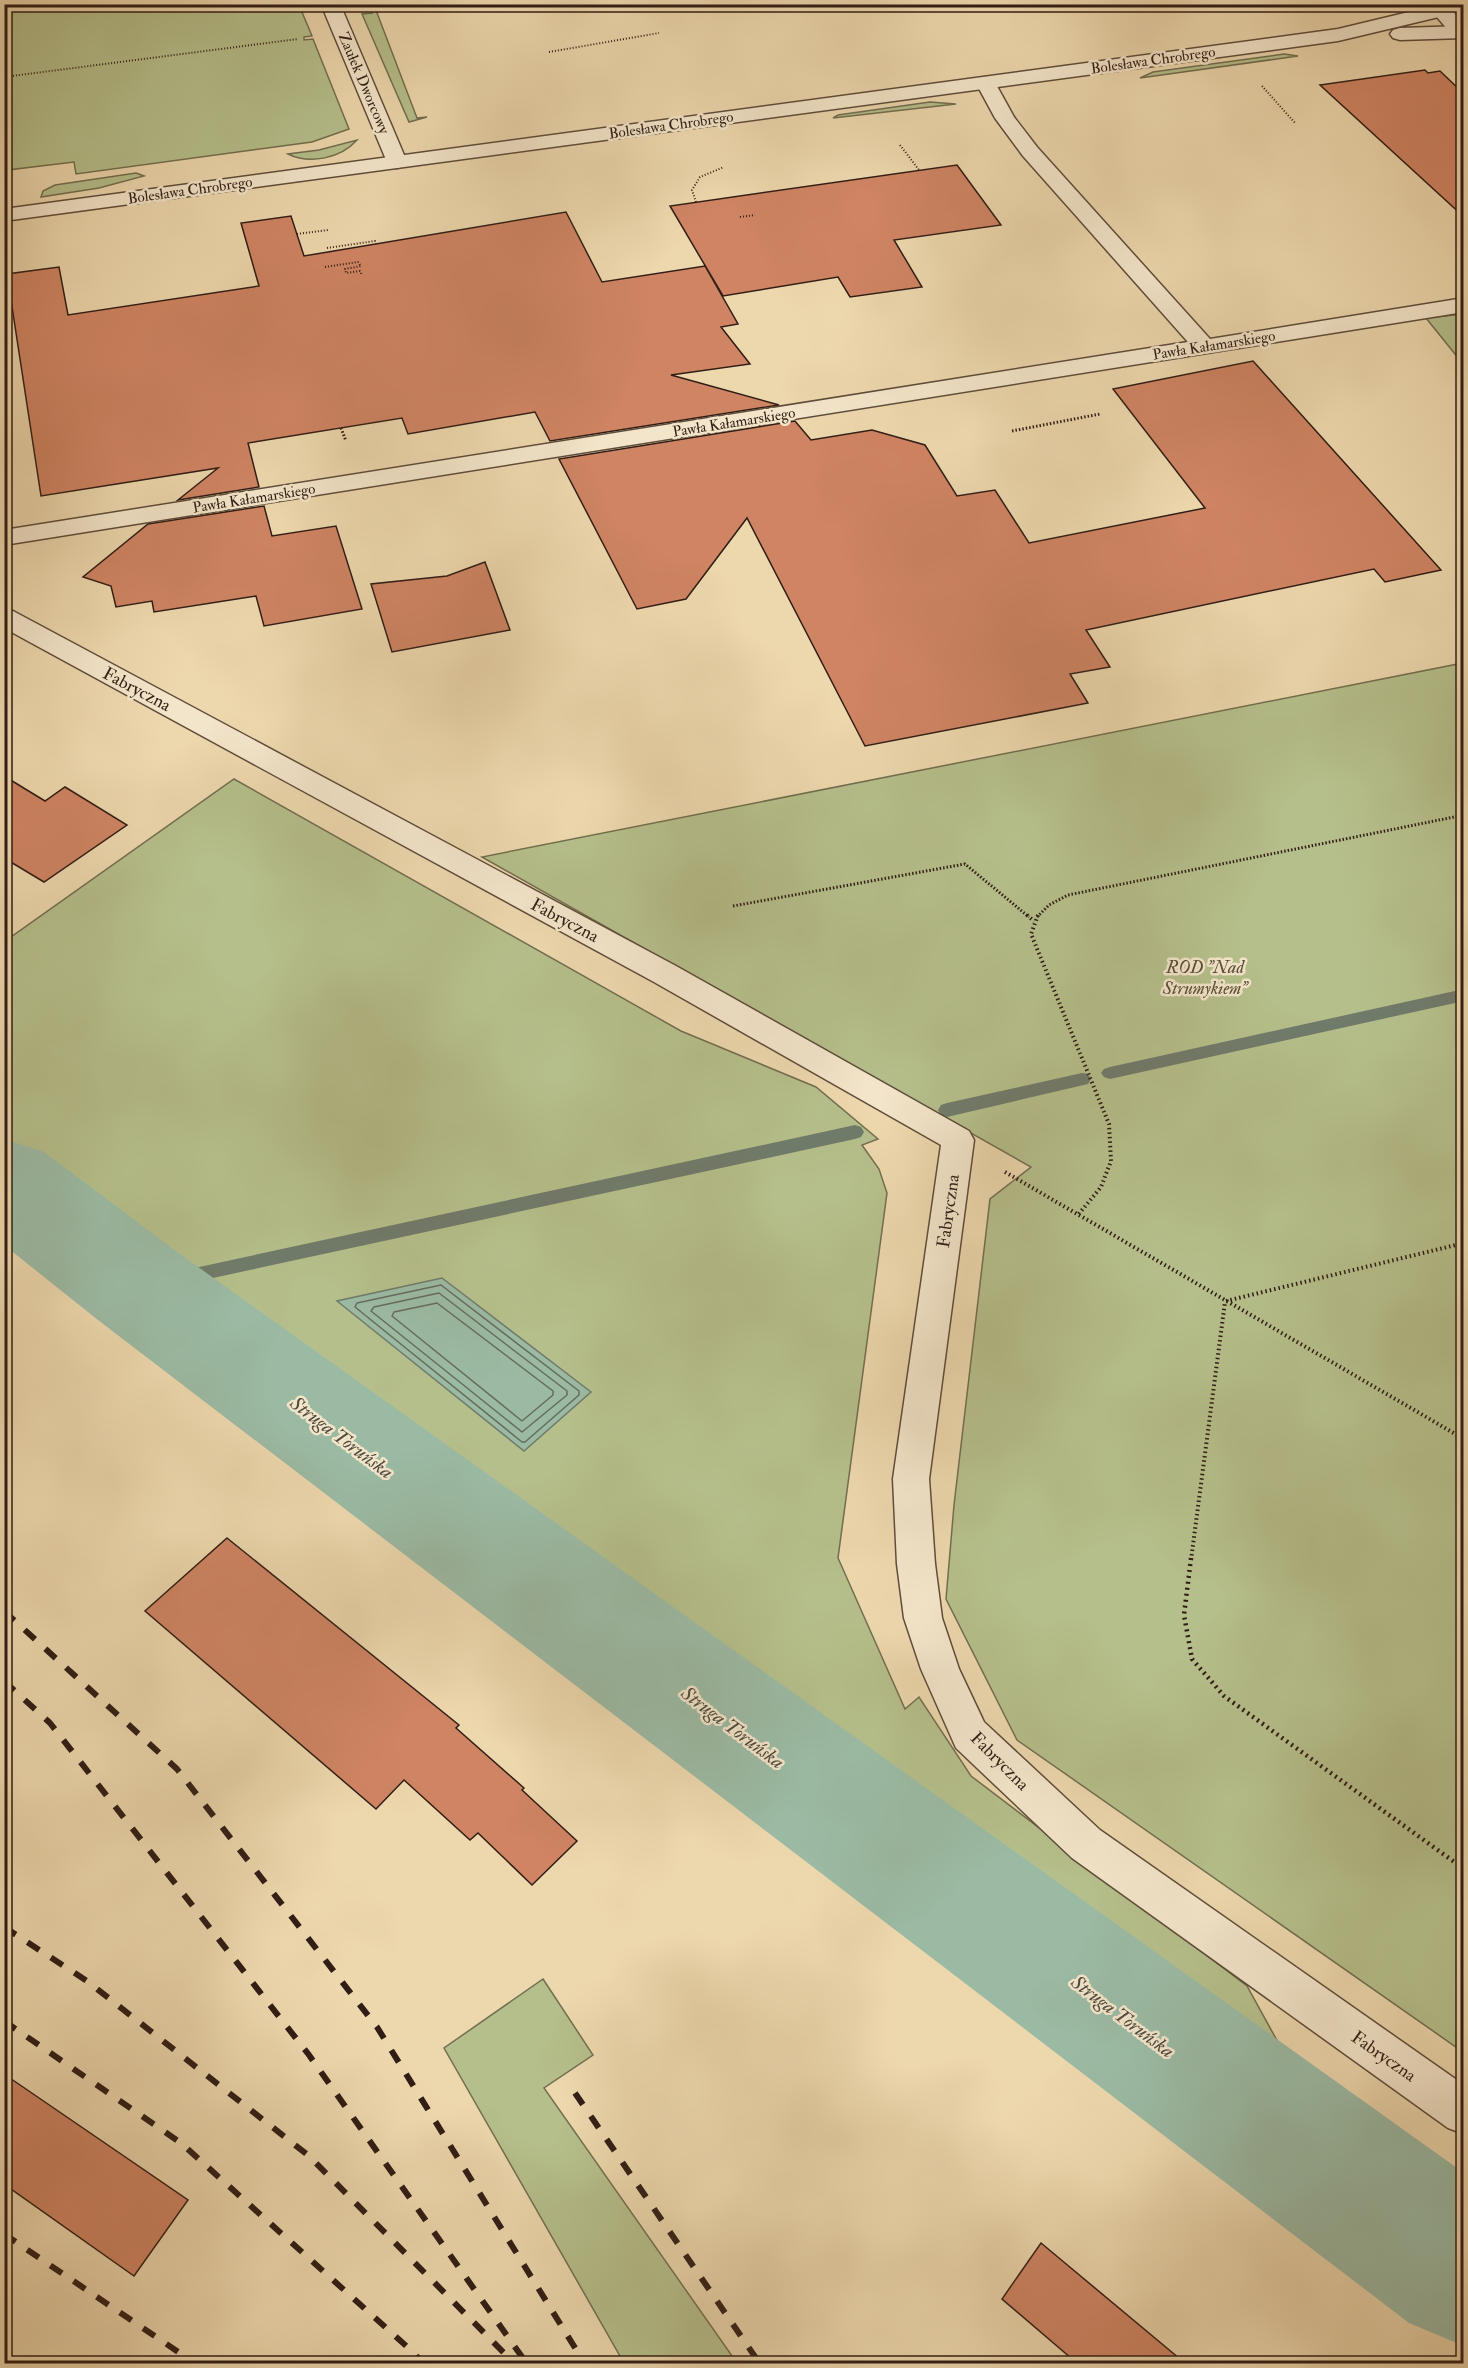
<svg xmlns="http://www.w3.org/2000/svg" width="1468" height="2368" viewBox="0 0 1468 2368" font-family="'IM FELL Double Pica',serif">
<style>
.green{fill:#b5bf8b;stroke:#726e50;stroke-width:1.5}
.water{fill:#9bbaa4;stroke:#707b6b;stroke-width:1.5}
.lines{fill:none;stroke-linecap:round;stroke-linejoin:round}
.shore{stroke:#666c5c;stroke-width:1.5}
.stream{fill:#707b6b;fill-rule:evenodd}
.river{fill:#9bbaa4;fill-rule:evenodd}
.building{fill:#cf8463;stroke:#301d15;stroke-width:1.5}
.minor-casing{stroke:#5f4c3b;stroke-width:3}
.tertiary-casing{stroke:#5f4c3b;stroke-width:3}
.path-far3{stroke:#301d15;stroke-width:2;stroke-dasharray:1 2;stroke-linecap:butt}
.path-far2{stroke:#301d15;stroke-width:3;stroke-dasharray:1.5 2;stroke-linecap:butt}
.path-far1{stroke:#301d15;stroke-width:4;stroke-dasharray:1.5 3;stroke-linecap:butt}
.path{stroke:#301d15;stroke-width:4.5;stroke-dasharray:2 4;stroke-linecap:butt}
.minor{fill:#f3e5ca;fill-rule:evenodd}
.tertiary{fill:#f3e5ca;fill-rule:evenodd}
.rail{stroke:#301d15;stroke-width:6;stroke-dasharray:14 14;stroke-linecap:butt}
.labels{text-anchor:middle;stroke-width:5;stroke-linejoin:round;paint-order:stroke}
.far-street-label{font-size:15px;fill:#301d15;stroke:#f3e5ca}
.street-label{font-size:18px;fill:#301d15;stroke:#f3e5ca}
.park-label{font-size:18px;font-style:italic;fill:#584e38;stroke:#f3e5ca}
.water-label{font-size:20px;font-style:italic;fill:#504c40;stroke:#f3e5ca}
</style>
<rect width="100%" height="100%" fill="#edd7ad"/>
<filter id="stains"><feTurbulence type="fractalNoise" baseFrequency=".00333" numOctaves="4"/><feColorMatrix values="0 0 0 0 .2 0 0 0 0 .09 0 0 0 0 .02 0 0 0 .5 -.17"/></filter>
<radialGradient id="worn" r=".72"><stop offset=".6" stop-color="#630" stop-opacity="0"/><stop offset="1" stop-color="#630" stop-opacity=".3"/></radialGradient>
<path class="green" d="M4 5H299L312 36 304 37V40L313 39 349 129 312 142 76 174 74 162 8 170 11 183 5 184Z
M368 5H374L417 118 427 117 409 122 362 14 372 13Z
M1284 54 1298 56 1140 78 1153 72Z
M930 102 956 104 833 118 838 115Z
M357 140C341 158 310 165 288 154L319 150Z
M136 173 144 176 99 188 41 197 43 191 55 185Z
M1463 314H1464L1463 364 1426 318Z
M1463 663V2052L1017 1740 946 1599 954 1505 990 1199 1031 1167 482 857Z
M234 779 681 1031 816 1087 878 1139 862 1145 879 1169 887 1193 838 1558 905 1709 919 1697 971 1776 1247 1986 1296 2075 1463 2201V2317L195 1377 5 1233 4 942Z
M543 1979 593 2055 544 2088 737 2363H624L444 2048Z"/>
<path class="water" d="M442 1278 591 1392 524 1451 337 1301Z"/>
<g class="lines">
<path class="shore" d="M441 1285 579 1391V1395L525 1442H522L355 1307 357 1303Z
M439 1293 567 1391V1395L522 1432 371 1311 374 1307Z
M437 1303 553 1391V1395L522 1421 392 1316 394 1312Z"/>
<path class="stream" d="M1464 989V1001L1110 1079 1104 1077 1101 1073 1104 1069 1110 1067Z
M1082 1073 1088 1074 1091 1079 1088 1084 947 1117 941 1115 938 1110 941 1105 947 1103Z
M855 1125 861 1127 864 1132 861 1137 855 1139 139 1294 132 1292 130 1287 132 1282 139 1280Z"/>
<path class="river" d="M4 1139 44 1152 180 1254 1464 2173V2346L1409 2323 98 1320 4 1245Z"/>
</g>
<path class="building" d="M1425 70 1428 73 1440 71 1464 94V217L1320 85Z
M957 165 1001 225 894 240 922 287 850 297 838 277 723 296 670 206Z
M566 212 602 282 705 266 738 324 721 327 750 364 671 375 779 405 550 441 535 412 408 434 402 418 248 443 259 487 178 500 218 468 41 496 7 274 59 267 68 315 259 286 241 223 291 216 304 256Z
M1253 361 1441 570 1385 582 1374 569 1086 630 1110 667 1070 674 1088 703 865 746 747 518 686 599 637 609 559 459 795 421 811 440 872 430 925 445 957 496 995 490 1029 543 1205 508 1113 389Z
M264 506 272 536 336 526 362 609 264 626 256 596 154 612 152 601 116 607 111 586 83 577 148 524Z
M485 562 510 630 392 652 371 584 447 576Z
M4 776 45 801 65 787 127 825 44 882 4 858Z
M227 1538 459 1725 456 1728 524 1788 522 1790 577 1841 532 1885 478 1833 470 1840 404 1780 376 1809 145 1611Z
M4 2074 188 2200 134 2276 4 2184Z
M1041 2243 1186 2364H1078L1002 2299Z"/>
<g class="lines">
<g class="minor-casing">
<path id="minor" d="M321 4H340L407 162 404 166 397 168 390 166 387 162Z
M1426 4H1446L1464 24V37L1453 36Z
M986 77 993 79 1014 117 1037 147 1210 339 1464 298V312L4 545V530L1188 342 1023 156 995 118 976 83 979 79Z
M4 609 13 611 676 966 969 1131 974 1140 929 1479 935 1564 942 1618 959 1669 984 1722 1100 1830 1464 2085V2134L1448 2128 1072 1858 956 1748 921 1669 904 1618 897 1564 893 1479 941 1145 654 982 4 628Z"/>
</g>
<g class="tertiary-casing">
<path id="tertiary" d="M1442 4H1464V11L1338 41 4 221V209L1338 29Z
M1464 26V38L1400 40 1393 38 1390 34 1393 30 1400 28Z"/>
</g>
<path class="path-far3" d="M733 10 744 4
M549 52 659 33
M4 77 298 39
M1262 86 1296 124
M900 145 919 170
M696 202 692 190 700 177 724 167
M740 217 755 215
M297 234 328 230
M327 248 375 241 376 244
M325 267 358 262 361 266 345 269 346 273 360 271 362 275"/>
<path class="path-far2" d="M341 428 346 441
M1012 431 1100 414
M733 906 965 864 1029 917
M1037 917 1049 905 1068 895 1464 815"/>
<path class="path-far1" d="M1027 915 1034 921
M1038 915 1031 934 1109 1124 1111 1161 1101 1187 1078 1215
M1005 1172 1464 1439
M1226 1301 1464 1243
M1191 1560 1225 1302"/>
<path class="path" d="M1191 1558 1184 1615 1192 1659 1224 1696 1464 1869"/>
<use href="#minor" class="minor"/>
<use href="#tertiary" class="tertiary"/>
<path class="rail" d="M4 1611 177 1769 377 2027 585 2364
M4 1681 50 1723 309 2055 527 2364
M4 1927 87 1981 309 2156 515 2364
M4 2021 181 2143 414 2353 423 2364
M575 2093 760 2364
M4 2234 196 2364"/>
</g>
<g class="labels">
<g class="far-street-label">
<text transform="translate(1153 60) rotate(-8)" y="5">Bolesława Chrobrego</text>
<text transform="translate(364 83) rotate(67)" y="5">Zaułek Dworcowy</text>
<text transform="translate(671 125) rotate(-8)" y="5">Bolesława Chrobrego</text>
<text transform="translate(190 190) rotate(-8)" y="5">Bolesława Chrobrego</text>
<text transform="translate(1214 345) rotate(-9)" y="5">Pawła Kałamarskiego</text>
<text transform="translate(734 422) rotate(-9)" y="5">Pawła Kałamarskiego</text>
<text transform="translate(254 498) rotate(-9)" y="5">Pawła Kałamarskiego</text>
</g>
<g class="street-label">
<text transform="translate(137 689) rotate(28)" y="6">Fabryczna</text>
<text transform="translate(565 920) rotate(28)" y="6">Fabryczna</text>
<text transform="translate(948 1211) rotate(-82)" y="6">Fabryczna</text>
<text transform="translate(1000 1761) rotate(45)" y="6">Fabryczna</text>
<text transform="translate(1384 2056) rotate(35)" y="6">Fabryczna</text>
</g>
<g class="park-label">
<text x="1205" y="973">ROD "Nad<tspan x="1205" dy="21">Strumykiem"</tspan></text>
</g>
<g class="water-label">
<text transform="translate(342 1437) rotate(37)" y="7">Struga Toruńska</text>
<text transform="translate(733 1727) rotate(37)" y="7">Struga Toruńska</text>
<text transform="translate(1123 2016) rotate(37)" y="7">Struga Toruńska</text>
</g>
</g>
<rect width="1468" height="2368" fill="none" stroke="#edd7ad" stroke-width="24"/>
<rect x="6" y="6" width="1456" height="2356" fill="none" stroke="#301d15" stroke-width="3"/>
<rect x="12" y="12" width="1444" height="2344" fill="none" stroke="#301d15" stroke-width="1.5"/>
<rect width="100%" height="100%" filter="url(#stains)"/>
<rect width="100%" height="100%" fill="url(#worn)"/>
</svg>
